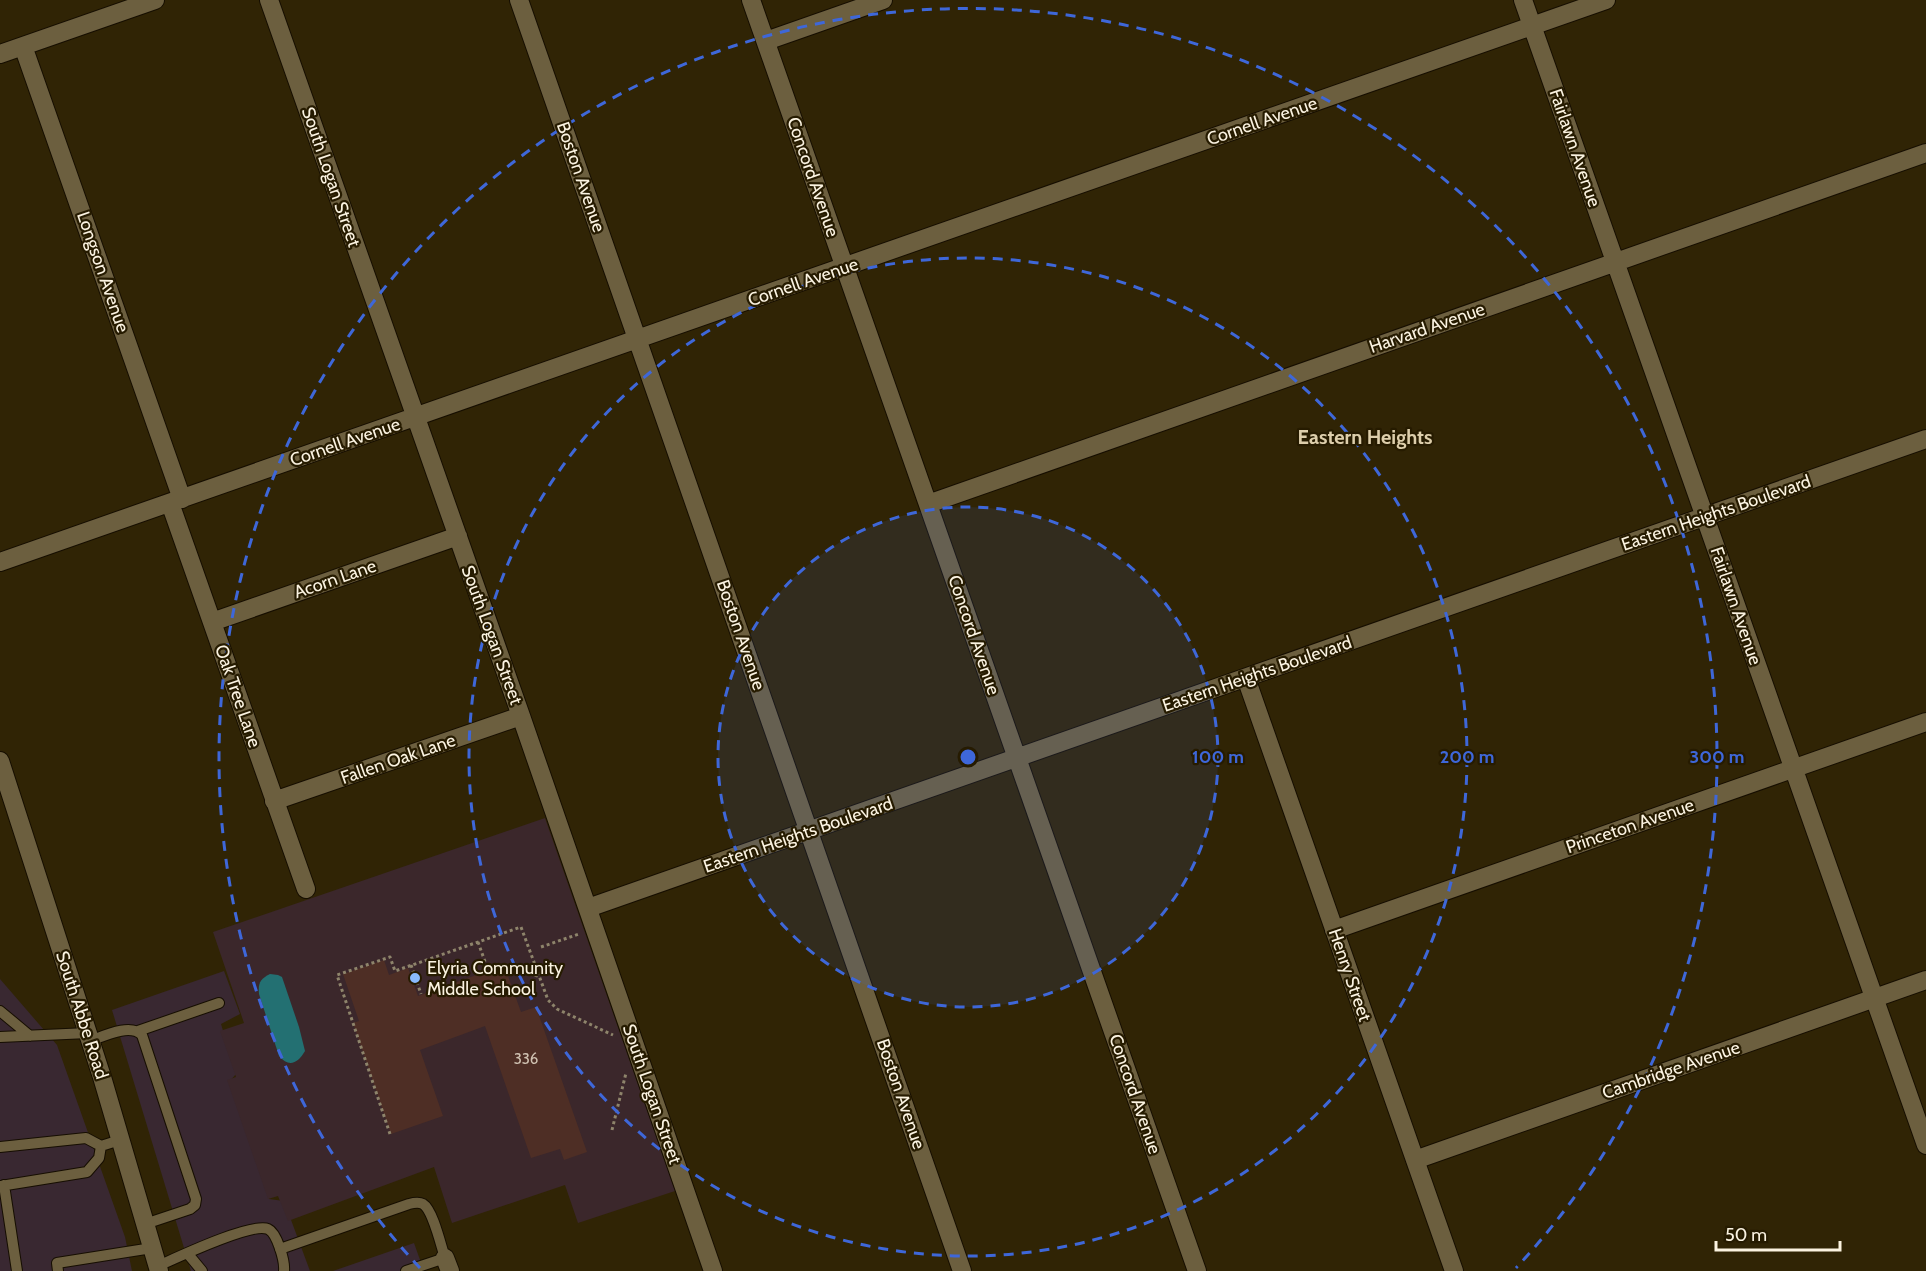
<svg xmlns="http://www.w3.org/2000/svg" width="1926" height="1271" viewBox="0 0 1926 1271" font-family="Cabin,sans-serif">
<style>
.commercial{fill:#392831}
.education{fill:#3b272b}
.water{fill:#237072}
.building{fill:#4e2e25}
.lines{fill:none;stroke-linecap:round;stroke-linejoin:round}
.service-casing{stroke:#160e00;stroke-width:12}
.minor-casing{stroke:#160e00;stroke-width:20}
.tertiary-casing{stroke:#160e00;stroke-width:20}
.path{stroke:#8e846b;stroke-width:3;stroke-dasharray:3 3;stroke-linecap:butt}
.service{stroke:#6c5f3f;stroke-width:10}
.minor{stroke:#6c5f3f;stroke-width:18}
.tertiary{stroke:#6c5f3f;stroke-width:18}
.ring{fill:none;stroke:#3e67d9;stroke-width:3;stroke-dasharray:10 8}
.poi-dot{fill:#89bafc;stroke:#261b00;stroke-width:2}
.labels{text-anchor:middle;stroke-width:4.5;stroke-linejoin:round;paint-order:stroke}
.number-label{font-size:15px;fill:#d0c2b2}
.street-label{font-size:18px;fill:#fbf3e1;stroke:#261b00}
.poi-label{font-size:18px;fill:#fbf3e1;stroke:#261b00;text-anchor:start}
.neighbourhood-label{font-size:20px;font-weight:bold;fill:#ddceab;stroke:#261b00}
.centre{fill:#3e67d9;stroke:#261b00;stroke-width:3}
.ring-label{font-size:18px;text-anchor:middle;font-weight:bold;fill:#3e67d9;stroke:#261b00;stroke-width:4.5;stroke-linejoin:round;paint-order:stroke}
</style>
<rect width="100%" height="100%" fill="#302405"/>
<path class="commercial" d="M224 971 240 1014 221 1024 236 1074 229 1082 269 1199 284 1201 310 1271H191L112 1010Z
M0 979 57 1045 125 1237 132 1271H0Z
M414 1243 424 1271H333Z"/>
<path class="education" d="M545 818 675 1191 578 1223 565 1185 452 1223 434 1167 288 1221 278 1196 268 1199 227 1080 236 1077 220 1031 244 1023 213 932Z"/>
<path class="water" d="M270 974 278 975 282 977 299 1027 305 1051C298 1063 289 1068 279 1056L259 994C258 983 260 979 270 974Z"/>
<path class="building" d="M384 960 389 975 408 968 418 996 504 965 521 1012 536 1007 587 1152 564 1160 560 1149 531 1158 485 1026 420 1050 443 1116 391 1134 353 1023 359 1021 343 974Z"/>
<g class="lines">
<g class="service-casing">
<path id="service" d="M0 1011 30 1036
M138 1031 219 1003
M0 1037 88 1033
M90 1041C104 1036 130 1023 142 1035L196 1199 195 1205 190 1209 145 1224
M0 1147 86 1138 101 1146 120 1140
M4 1185 17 1271
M0 1186 87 1172 99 1158 101 1146
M280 1249 409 1204C413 1203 419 1202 423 1204 433 1210 441 1246 445 1258L406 1271
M188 1254 202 1271
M158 1266C176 1258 252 1222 268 1229 277 1233 285 1261 284 1271
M58 1271 57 1263 152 1248"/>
</g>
<g class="minor-casing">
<path id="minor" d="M269 0 521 716 713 1271
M519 0 962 1271
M751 0 1197 1271
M1523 0 1926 1145
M766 41 883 0
M23 46 182 499
M0 54 155 0
M170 503 306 889
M928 504 1926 153
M0 562 1606 0
M212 622 458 536
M1246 678 1454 1271
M274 801 521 716
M588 908 1926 439
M1334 930 1926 722
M1415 1160 1926 980
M445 1258 450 1271"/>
</g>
<g class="tertiary-casing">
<path id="tertiary" d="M0 761 102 1077 159 1271"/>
</g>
<path class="path" d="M478 942 488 970
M541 947 579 934
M411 965 421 994
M523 973 538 976
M612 1130 626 1073
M390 1134 337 975 390 957 395 971 521 927 548 1000 557 1009 613 1035"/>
<use href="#service" class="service"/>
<use href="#minor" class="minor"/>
<use href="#tertiary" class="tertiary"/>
</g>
<circle cx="968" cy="757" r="250" fill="#3e67d9" fill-opacity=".12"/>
<g class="ring">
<circle cx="968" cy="757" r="250"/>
<circle cx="968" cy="757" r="499"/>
<path d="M420 1268A749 749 0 1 1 1516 1268"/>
</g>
<circle class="poi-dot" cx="415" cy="978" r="6"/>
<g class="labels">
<g class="number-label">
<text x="526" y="1064">336</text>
</g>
<g class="street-label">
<text transform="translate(1262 121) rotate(-19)" y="6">Cornell Avenue</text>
<text transform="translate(1575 148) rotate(71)" y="6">Fairlawn Avenue</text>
<text transform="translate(331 177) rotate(71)" y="6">South Logan Street</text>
<text transform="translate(581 177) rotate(71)" y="6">Boston Avenue</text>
<text transform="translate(813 177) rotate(71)" y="6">Concord Avenue</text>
<text transform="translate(103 272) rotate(71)" y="6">Longson Avenue</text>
<text transform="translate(803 282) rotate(-19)" y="6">Cornell Avenue</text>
<text transform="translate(1427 328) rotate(-19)" y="6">Harvard Avenue</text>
<text transform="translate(345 442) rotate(-19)" y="6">Cornell Avenue</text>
<text transform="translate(1716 513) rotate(-19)" y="6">Eastern Heights Boulevard</text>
<text transform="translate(335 579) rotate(-19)" y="6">Acorn Lane</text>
<text transform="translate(1736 606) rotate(71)" y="6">Fairlawn Avenue</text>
<text transform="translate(492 635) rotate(70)" y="6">South Logan Street</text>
<text transform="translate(741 635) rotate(71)" y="6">Boston Avenue</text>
<text transform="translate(974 635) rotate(71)" y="6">Concord Avenue</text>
<text transform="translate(1257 674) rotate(-19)" y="6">Eastern Heights Boulevard</text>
<text transform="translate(238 696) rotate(71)" y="6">Oak Tree Lane</text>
<text transform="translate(398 759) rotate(-19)" y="6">Fallen Oak Lane</text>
<text transform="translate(1630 826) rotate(-19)" y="6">Princeton Avenue</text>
<text transform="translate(798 835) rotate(-19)" y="6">Eastern Heights Boulevard</text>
<text transform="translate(1350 975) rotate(71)" y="6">Henry Street</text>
<text transform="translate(82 1015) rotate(72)" y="6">South Abbe Road</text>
<text transform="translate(1671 1070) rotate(-19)" y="6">Cambridge Avenue</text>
<text transform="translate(652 1094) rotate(71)" y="6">South Logan Street</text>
<text transform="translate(901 1094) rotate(71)" y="6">Boston Avenue</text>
<text transform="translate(1135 1094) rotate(71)" y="6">Concord Avenue</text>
</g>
<g class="poi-label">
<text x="427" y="974">Elyria Community<tspan x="427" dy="21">Middle School</tspan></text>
</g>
<g class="neighbourhood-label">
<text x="1365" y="444">Eastern Heights</text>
</g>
</g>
<circle cx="968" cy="757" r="9" class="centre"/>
<g class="ring-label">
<text x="1218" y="763">100 m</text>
<text x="1467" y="763">200 m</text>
<text x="1717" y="763">300 m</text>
</g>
<path d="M1716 1241v9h124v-9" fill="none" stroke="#fbf3e1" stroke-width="3"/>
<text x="1725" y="1241" font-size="18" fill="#fbf3e1" stroke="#261b00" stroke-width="4.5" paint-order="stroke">50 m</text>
</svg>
